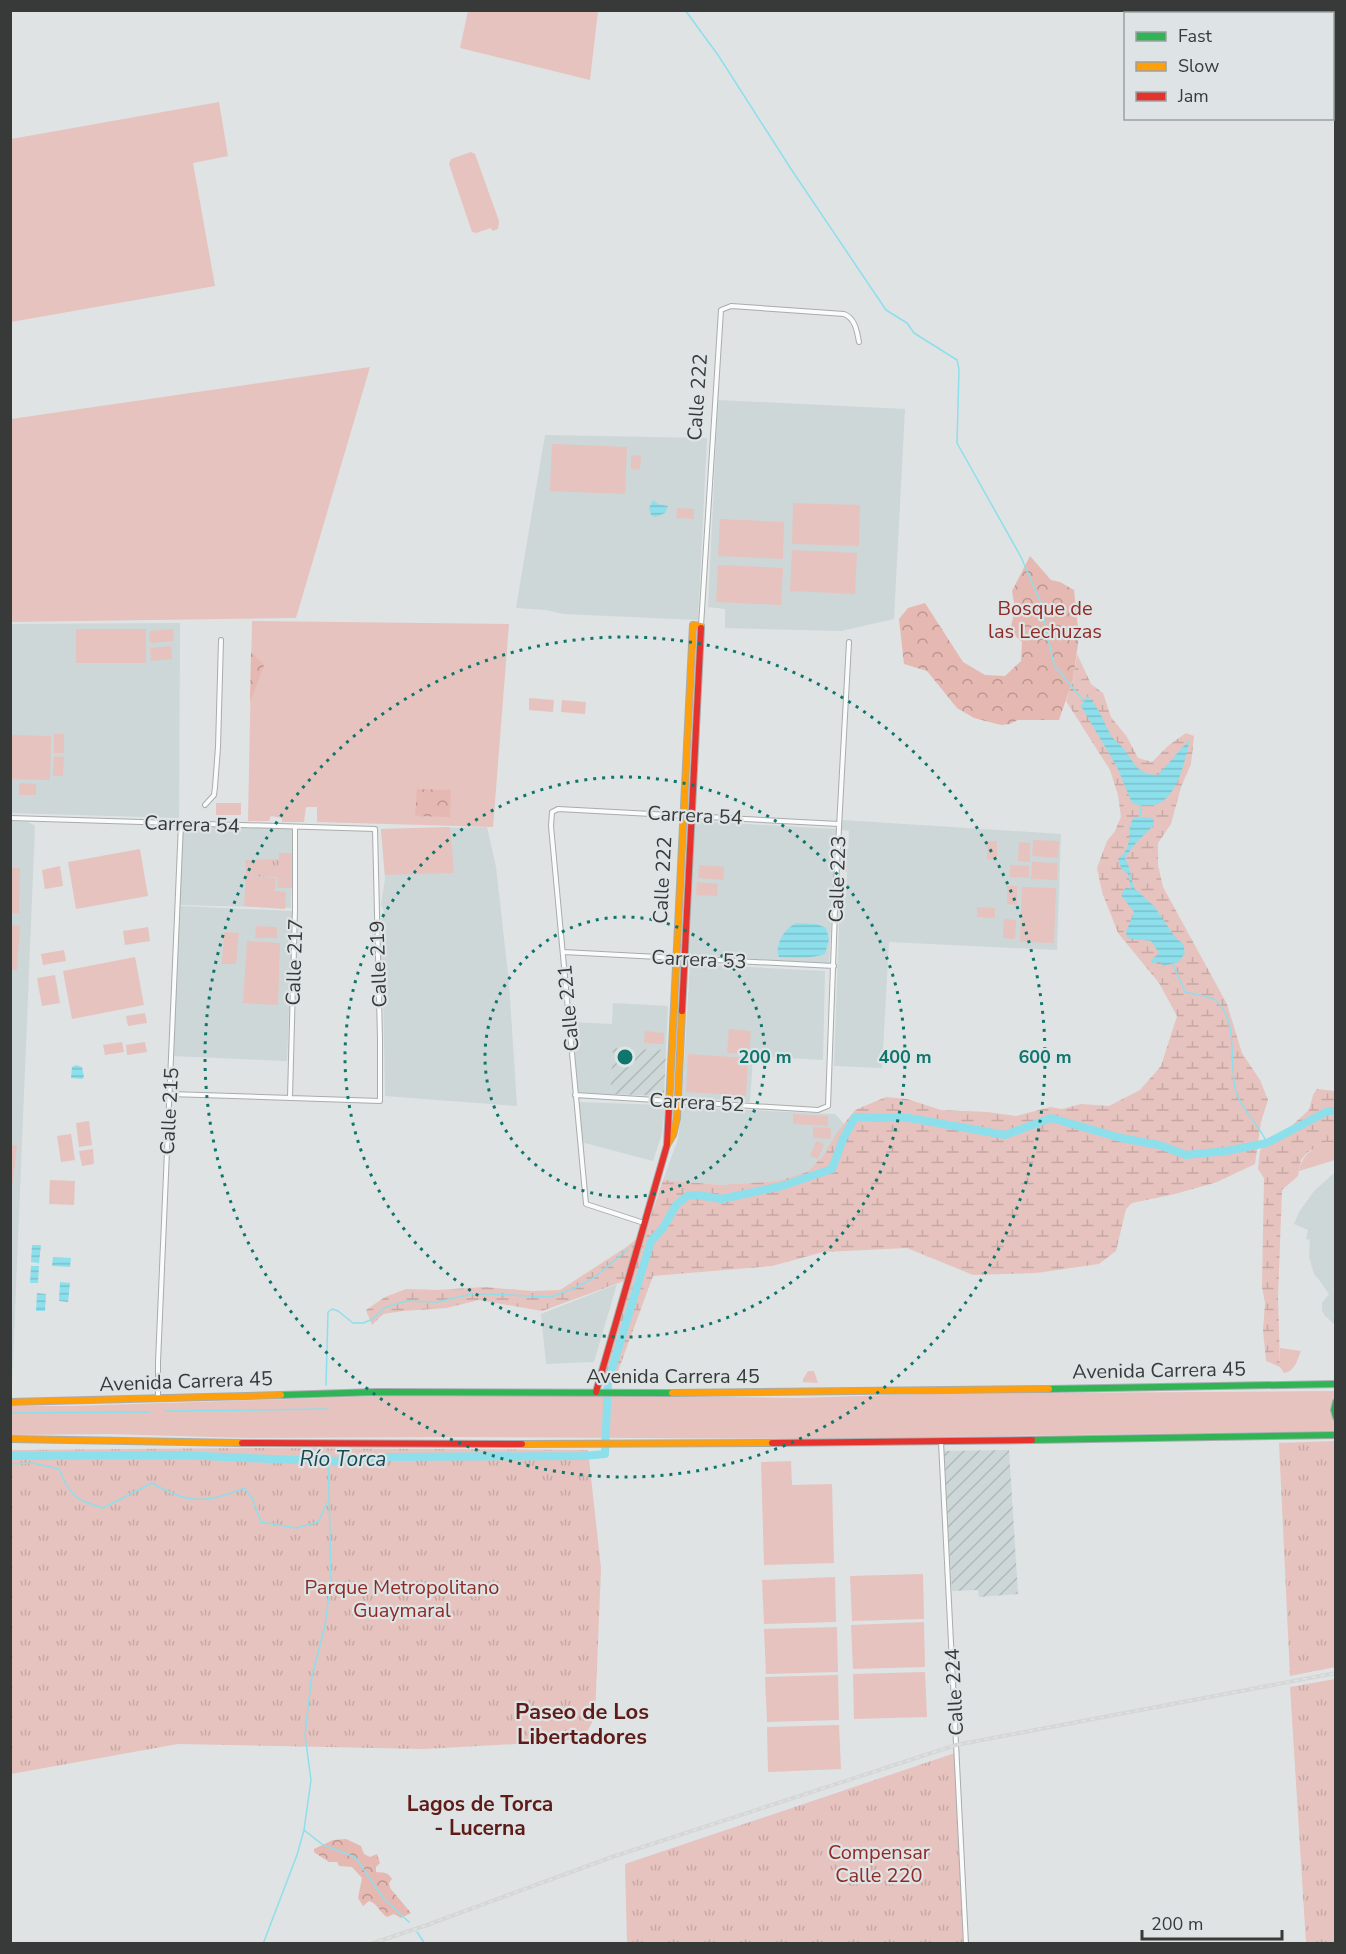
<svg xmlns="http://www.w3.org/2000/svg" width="1346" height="1954" viewBox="0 0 1346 1954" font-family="'Nunito Sans',sans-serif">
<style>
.built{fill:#cdd7d8}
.industrial{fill:url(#industrial-furrows)}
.green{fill:#e6c3be}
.forest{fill:url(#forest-crowns)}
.wetland{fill:url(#wetland-marsh)}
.park{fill:url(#park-tufts)}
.water{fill:url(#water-rules)}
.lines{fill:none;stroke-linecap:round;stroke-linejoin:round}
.stream{stroke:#8ddfec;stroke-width:1.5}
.river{stroke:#8ddfec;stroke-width:8}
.street-casing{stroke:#a9acad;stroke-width:6}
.fast-casing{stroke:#a9acad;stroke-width:8}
.slow-casing{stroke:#a9acad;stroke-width:8}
.jam-casing{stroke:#a9acad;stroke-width:8}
.street{stroke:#fafbfb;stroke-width:4}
.fast{stroke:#30b455;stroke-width:6}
.slow{stroke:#ff9f0a;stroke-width:6}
.jam{stroke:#e5322d;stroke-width:6}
.rail-casing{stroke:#d6d6d6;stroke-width:4}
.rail{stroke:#dee4e5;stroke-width:1.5;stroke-dasharray:4.5;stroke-linecap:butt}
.ring{fill:none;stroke:#0f766e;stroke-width:3;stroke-dasharray:3 6}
.labels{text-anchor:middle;stroke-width:4.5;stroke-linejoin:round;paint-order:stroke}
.street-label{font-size:20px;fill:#383a3a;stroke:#dee4e5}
.park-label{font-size:20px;fill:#8f2a25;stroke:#dee4e5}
.water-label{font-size:21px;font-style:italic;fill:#164a52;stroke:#dee4e5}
.neighbourhood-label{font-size:21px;font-weight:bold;fill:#5f1b17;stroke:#dee4e5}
.quarter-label{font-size:22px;font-weight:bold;fill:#5f1b17;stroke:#dee4e5}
.centre{fill:#0f766e;stroke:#dee4e5;stroke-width:3}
.ring-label{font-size:18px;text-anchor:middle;font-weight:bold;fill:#0f766e;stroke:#dee4e5;stroke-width:4.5;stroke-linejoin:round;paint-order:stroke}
</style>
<defs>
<pattern id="industrial-furrows" width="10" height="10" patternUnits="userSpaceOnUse" patternTransform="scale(1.5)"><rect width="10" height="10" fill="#cdd7d8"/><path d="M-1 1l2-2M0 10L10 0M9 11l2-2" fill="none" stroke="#b1b9ba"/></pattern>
<pattern id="forest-crowns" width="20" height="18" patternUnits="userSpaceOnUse" patternTransform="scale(1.5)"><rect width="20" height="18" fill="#e6b8b2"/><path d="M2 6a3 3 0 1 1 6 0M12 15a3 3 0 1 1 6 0" fill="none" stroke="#bb9792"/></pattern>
<pattern id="wetland-marsh" width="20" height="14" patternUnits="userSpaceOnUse" patternTransform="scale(1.5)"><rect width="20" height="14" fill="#e6c3be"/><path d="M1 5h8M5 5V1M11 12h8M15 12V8" fill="none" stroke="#c6a8a4"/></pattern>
<pattern id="park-tufts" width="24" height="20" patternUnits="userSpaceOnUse" patternTransform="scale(1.5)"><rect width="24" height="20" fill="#e6c3be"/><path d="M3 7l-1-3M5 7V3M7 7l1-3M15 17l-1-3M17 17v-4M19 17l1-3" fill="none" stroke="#c6a8a4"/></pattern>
<pattern id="water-rules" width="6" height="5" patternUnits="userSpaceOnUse" patternTransform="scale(1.5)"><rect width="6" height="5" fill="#8ddfec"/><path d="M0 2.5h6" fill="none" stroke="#7ac0cb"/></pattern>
</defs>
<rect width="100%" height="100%" fill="#dfe3e4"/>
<path class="built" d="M718 400 905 409 894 619 841 631 725 628V609L708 607Z
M545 435 707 438 698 620 564 614 545 610 516 608Z
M180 623 179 818 11 813V624Z
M842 820 1061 834 1057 950 889 942 882 1068 834 1066 840 897 846 898 849 831 842 830Z
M10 821 28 822 35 826 12 1385Z
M695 821 836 829 829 963 689 955Z
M183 825 293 828 291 908 180 905Z
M487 827 496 867 509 983 517 1106 385 1096 383 984 379 926 384 912 381 904 385 879 381 829Z
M179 906 293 911 287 1061 172 1056Z
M690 964 825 971 823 1060 753 1056 750 1102 682 1097Z
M613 1003 668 1006 666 1050 613 1048 610 1094 578 1093 571 1022 612 1024Z
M578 1102 665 1105 662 1134 653 1161 581 1142Z
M682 1107 835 1114 844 1124 823 1156 807 1172 777 1181 722 1185 663 1180 678 1139Z
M1335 1172V1325L1325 1316 1322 1310V1303L1329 1294 1317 1277H1316L1313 1271 1309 1257 1310 1240 1306 1239 1308 1230 1294 1224 1299 1212 1314 1191Z
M617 1284 594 1362 546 1364 541 1314Z"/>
<path class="industrial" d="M613 1048 666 1050 664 1096 610 1094Z
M1009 1450 1018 1594 979 1597 978 1590 952 1591 942 1451Z"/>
<path class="green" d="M468 11H598L590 80 460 48Z
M219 102 228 156 193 163 215 286 11 322V139Z
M471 152 475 154 499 221 498 229 492 231 491 228 476 233 472 232 449 164 451 159Z
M370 367 296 618 11 622V419Z
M552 444 627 447 625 494 550 491Z
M631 455 641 456 640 470 631 469Z
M793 503 860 505 859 546 792 544Z
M677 508 694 509V519L676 518Z
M720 519 784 522 783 559 718 556Z
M792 550 857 553 855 594 790 591Z
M718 565 783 568 781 605 716 602Z
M252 621 509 624 493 827 317 822V807H306L304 822H282V818L271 816 269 821H248Z
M76 629H146V663H76Z
M173 629 174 641 150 643 149 631Z
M171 646 172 659 151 661 150 648Z
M529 698 554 700 553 712 529 710Z
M562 700 586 702 585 714 561 712Z
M54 734H64V753H54Z
M11 735 51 736 50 780 11 779Z
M54 756 64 757 63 776H53Z
M19 783 36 784V795H19Z
M216 803H241V815H216Z
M450 827 454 873 385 875 381 829Z
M1033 840 1059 841 1058 858 1032 856Z
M987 841H997V860L987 859Z
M1019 842 1030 843V862L1018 861Z
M140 849 148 896 76 909 68 862Z
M844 849H848L847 872 843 871C839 867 839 854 844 849Z
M279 853H292V888H277Z
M1032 862 1058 863 1057 880 1031 879Z
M699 865 724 867 723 880 698 878Z
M1010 865 1029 866V878L1010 877Z
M60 866 63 886 45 889 42 870Z
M11 868H20L19 914 11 913Z
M246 876 276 878 275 891 286 892 285 909 244 906Z
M697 882 718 884 717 896 696 895Z
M1007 886H1017V905L1007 904Z
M1022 887 1056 888 1054 943 1020 942Z
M977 907 995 908V918L977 917Z
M1004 919 1016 920 1015 939 1003 938Z
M10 925 20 926 17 970H11Z
M256 926 277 927V938H255Z
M148 927 150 941 125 945 123 931Z
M224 932 239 933 236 964H222Z
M247 941 280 943 278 1005 243 1003Z
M64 950 66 961 43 965 41 954Z
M135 957 144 1005 72 1019 63 971Z
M55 975 60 1003 42 1006 37 978Z
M145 1013 147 1023 128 1026 126 1016Z
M729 1029 751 1031 749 1055 727 1053Z
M645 1031 664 1033V1044L644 1043Z
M122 1042 124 1052 105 1055 103 1045Z
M145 1042 147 1052 127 1055 126 1045Z
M688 1054 748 1058 746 1096 686 1092Z
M793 1114 828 1116V1126L793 1124Z
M89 1121 92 1145 79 1147 76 1123Z
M813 1127 831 1128 830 1139 813 1138Z
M71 1134 75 1160 61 1162 57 1136Z
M816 1141 824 1144 818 1159 810 1156Z
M1326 1142 1335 1143V1160L1299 1171C1302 1155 1312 1149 1326 1142Z
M11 1145 17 1146 12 1186 10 1185Z
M93 1149 94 1164 82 1166 79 1151Z
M50 1180 75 1181 74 1205 49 1204Z
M1280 1348 1301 1351C1297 1361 1295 1371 1284 1373L1280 1367Z
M808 1371H814L818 1383 803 1382V1379Z
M1335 1391 1336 1431 797 1439 457 1437 249 1438 107 1434 11 1435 10 1406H72L383 1396 580 1395 799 1398 924 1394Z
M791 1461 792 1485 832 1484 834 1563 764 1565 761 1462Z
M923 1574 924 1619 852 1621 850 1576Z
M835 1577 836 1622 764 1624 762 1580Z
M924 1622 925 1667 853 1669 851 1625Z
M837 1627 838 1672 766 1674 764 1629Z
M925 1672 927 1717 854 1719 853 1674Z
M838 1675 839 1720 767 1722 765 1677Z
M839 1725 841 1769 768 1772 767 1727Z"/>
<path class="forest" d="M1030 556 1051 580 1060 582 1074 590 1079 637 1073 679 1059 720H1018L1010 724 1001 725 974 718 957 708 927 671 904 664 899 619 908 608 925 603 963 662 985 675 1005 676 1021 661 1022 642 1010 631 1015 609 1012 591Z
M251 652 264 665 250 703Z
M417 789 451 790 450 817 415 816Z
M346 1839 361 1846 364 1854 370 1857 377 1854 380 1863 376 1867V1872C384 1873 387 1871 392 1879L389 1883 390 1888 411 1913 401 1918 394 1914 387 1917C379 1912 378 1904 369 1901L363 1906 358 1898 362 1878 352 1867 339 1866 337 1862H329L314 1852V1849L333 1840Z"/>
<path class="wetland" d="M1077 654 1091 684 1103 693 1111 717 1127 737 1138 758 1152 762 1169 745 1186 733 1194 736 1191 764 1181 787 1171 824 1158 843V865L1163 887 1227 1004 1242 1053 1260 1080 1268 1100 1261 1122 1255 1164 1217 1182 1175 1194 1132 1203 1126 1209 1116 1251 1099 1264 1036 1273 973 1275 907 1248 823 1252 772 1266 653 1276 614 1382 603 1381 632 1278 542 1311 479 1300 447 1308 403 1311 383 1314 372 1325 366 1310 385 1297 406 1289 437 1290 485 1287 532 1291 560 1290 625 1248 646 1231 663 1180 722 1185 777 1181 807 1172 823 1156 836 1134 855 1110 886 1097 907 1099 941 1110 987 1112 1016 1116 1050 1107 1062 1109 1081 1104 1109 1106 1140 1090 1161 1066 1177 1016 1159 983 1118 933 1102 892 1097 868 1107 841 1115 831 1121 817 1118 795 1110 770 1066 701 1073 679Z
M1317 1089 1335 1091V1143L1326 1142 1308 1152 1301 1160 1298 1176 1282 1190 1278 1297 1280 1367 1266 1361 1263 1330 1265 1303 1262 1287 1264 1178 1258 1169 1260 1151 1266 1140 1289 1128 1309 1110 1313 1095Z"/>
<path class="park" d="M276 859 279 861 278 877 246 876V860Z
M1335 1441V1667L1290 1676 1279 1443Z
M251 1448 588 1450 601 1568 595 1717 588 1730 577 1739 516 1744 424 1749 178 1744 11 1774V1450Z
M1335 1679V1943H1306L1290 1687Z
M955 1753 964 1943H627L625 1864Z"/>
<path class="water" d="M653 500 658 504 668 506 665 513 655 517 651 515 649 508Z
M1087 696C1100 708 1103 722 1112 737 1115 741 1119 743 1122 747 1135 762 1135 774 1158 775L1190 739C1183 768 1174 819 1132 803L1117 767 1081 706Z
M1147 817 1154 819 1153 826 1134 845 1125 858 1128 864 1134 888 1154 906 1175 937 1183 944 1185 953 1179 962 1163 966 1160 962 1152 963 1151 960 1159 953 1151 941 1127 938 1126 932 1134 912 1121 895 1126 887 1131 889 1128 874 1122 870 1118 859C1135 846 1125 835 1133 818Z
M796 923 817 924 826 928 829 939 825 954C810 959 795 957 779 957 774 945 784 929 796 923Z
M76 1065 82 1067 84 1077 82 1079 71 1078 72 1067Z
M32 1245H41L39 1263 31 1262Z
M53 1257 71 1258 70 1267 52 1266Z
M31 1266H39L38 1283H30Z
M60 1282 70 1283 68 1302 59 1301Z
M37 1293 46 1294 45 1311H36Z"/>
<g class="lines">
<path class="stream" d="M685 10 718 55 791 169 886 310 907 323 914 333 957 360 959 369 957 443 1021 557 1040 601 1054 665 1085 703
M1140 817 1141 807
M1173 964 1185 992C1192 994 1210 996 1215 1000 1240 1019 1228 1064 1236 1092 1242 1111 1259 1124 1267 1143
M326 1385 328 1312 332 1309 338 1311 353 1323H363L373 1319 384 1308 406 1301 437 1302 472 1294H487L551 1297 575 1288 595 1277 628 1249
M166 1411 327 1409
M10 1413 150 1412
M10 1464 33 1463 59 1469C70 1496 75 1500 103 1508L152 1483C188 1504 206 1504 244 1488L252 1498 261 1522 296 1528 318 1522 327 1503
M304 1830 323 1845 355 1857 384 1899 409 1922
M417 1932 425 1944
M263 1944 297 1855 304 1830 311 1780 305 1735 311 1681 325 1625 331 1580 328 1452"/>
<path class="river" d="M10 1456 182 1455 290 1460 320 1459 335 1461 386 1457 584 1456 605 1454 608 1382 651 1241 663 1228 676 1205 687 1196 698 1195 721 1199 782 1186 832 1169 843 1139 855 1117 909 1118 1005 1135 1051 1118 1121 1138 1159 1145 1186 1155 1226 1151 1267 1143 1328 1111H1336"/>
<g class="street-casing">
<path id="street" d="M701 626 721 310 731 306 844 314C855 318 857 331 859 342
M205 805 214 795 215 787 218 747 221 640
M10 818 375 829 380 1039V1101L170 1094
M563 952 834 966
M575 1095 818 1110 828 1106 836 883 849 642
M290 1097 295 910V827
M644 1223 586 1204 551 826 552 812 558 809 839 824
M158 1398V1362L181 823
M941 1442 966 1944"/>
</g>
<g class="fast-casing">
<path id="fast" d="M1049 1389 1336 1384
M281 1395 377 1392 672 1393
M1336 1402 1334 1410 1336 1417
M1032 1440 1336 1435"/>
</g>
<g class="slow-casing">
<path id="slow" d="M669 1107 693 625 701 626V628
M667 1145 673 1135 677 1118 682 1011
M672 1393 1049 1389
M10 1402 281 1395
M10 1439 242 1443
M522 1444 772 1443"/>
</g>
<g class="jam-casing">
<path id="jam" d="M682 1011 701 628
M596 1392 667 1145 669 1107
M242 1443 522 1444
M772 1443 1032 1440"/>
</g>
<use href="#street" class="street"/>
<use href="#fast" class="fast"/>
<use href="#slow" class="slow"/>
<use href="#jam" class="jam"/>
<g class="rail-casing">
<path id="rail" d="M370 1944 427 1925 612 1857 956 1745 1336 1673"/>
</g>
<use href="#rail" class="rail"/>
</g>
<g class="ring">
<circle cx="625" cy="1057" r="140"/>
<circle cx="625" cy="1057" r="280"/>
<circle cx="625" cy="1057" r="420"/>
</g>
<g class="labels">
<g class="street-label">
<text transform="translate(697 397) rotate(-86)" y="7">Calle 222</text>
<text transform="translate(695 815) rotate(3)" y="7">Carrera 54</text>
<text transform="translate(192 824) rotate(2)" y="7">Carrera 54</text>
<text transform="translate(837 879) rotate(-88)" y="7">Calle 223</text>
<text transform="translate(662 880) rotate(-87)" y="7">Calle 222</text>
<text transform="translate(699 959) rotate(3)" y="7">Carrera 53</text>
<text transform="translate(294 962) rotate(-88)" y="7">Calle 217</text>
<text transform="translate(378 964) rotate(-92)" y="7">Calle 219</text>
<text transform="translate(568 1008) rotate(-95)" y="7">Calle 221</text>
<text transform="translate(697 1102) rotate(3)" y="7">Carrera 52</text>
<text transform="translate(169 1111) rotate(-87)" y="7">Calle 215</text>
<text transform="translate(1159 1370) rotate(-1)" y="7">Avenida Carrera 45</text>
<text x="673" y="1383">Avenida Carrera 45</text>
<text transform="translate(186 1381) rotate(-2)" y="7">Avenida Carrera 45</text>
<text transform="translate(954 1692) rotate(-93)" y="7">Calle 224</text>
</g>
<g class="park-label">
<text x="1045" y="615">Bosque de<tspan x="1045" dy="23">las Lechuzas</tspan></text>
<text x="402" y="1594">Parque Metropolitano<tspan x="402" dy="23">Guaymaral</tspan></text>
<text x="879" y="1859">Compensar<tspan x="879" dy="23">Calle 220</tspan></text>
</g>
<g class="water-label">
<text x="343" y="1466">Río Torca</text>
</g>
<g class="neighbourhood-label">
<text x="480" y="1811">Lagos de Torca<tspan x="480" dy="24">- Lucerna</tspan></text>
</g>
<g class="quarter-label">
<text x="582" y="1719">Paseo de Los<tspan x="582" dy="25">Libertadores</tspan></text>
</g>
</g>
<circle cx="625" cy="1057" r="9" class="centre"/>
<g class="ring-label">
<text x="765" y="1063">200 m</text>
<text x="905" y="1063">400 m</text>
<text x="1045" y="1063">600 m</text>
</g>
<rect width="1346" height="1954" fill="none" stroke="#383a3a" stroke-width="24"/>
<rect x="1124" y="12" width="210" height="108" fill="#dee4e5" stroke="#9ca0a1" stroke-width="1.5"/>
<rect x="1136" y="32" width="30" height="9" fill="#30b455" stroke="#9ca0a1" stroke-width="1.5"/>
<text x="1178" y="42" font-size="18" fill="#383a3a">Fast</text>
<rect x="1136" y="62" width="30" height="9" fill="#ff9f0a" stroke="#9ca0a1" stroke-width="1.5"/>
<text x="1178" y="72" font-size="18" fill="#383a3a">Slow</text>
<rect x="1136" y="92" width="30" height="9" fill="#e5322d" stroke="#9ca0a1" stroke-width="1.5"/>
<text x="1178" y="102" font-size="18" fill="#383a3a">Jam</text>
<path d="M1142 1930v9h140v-9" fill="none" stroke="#383a3a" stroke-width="3"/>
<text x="1151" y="1930" font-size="18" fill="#383a3a" stroke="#dee4e5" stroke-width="4.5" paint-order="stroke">200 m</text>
</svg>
